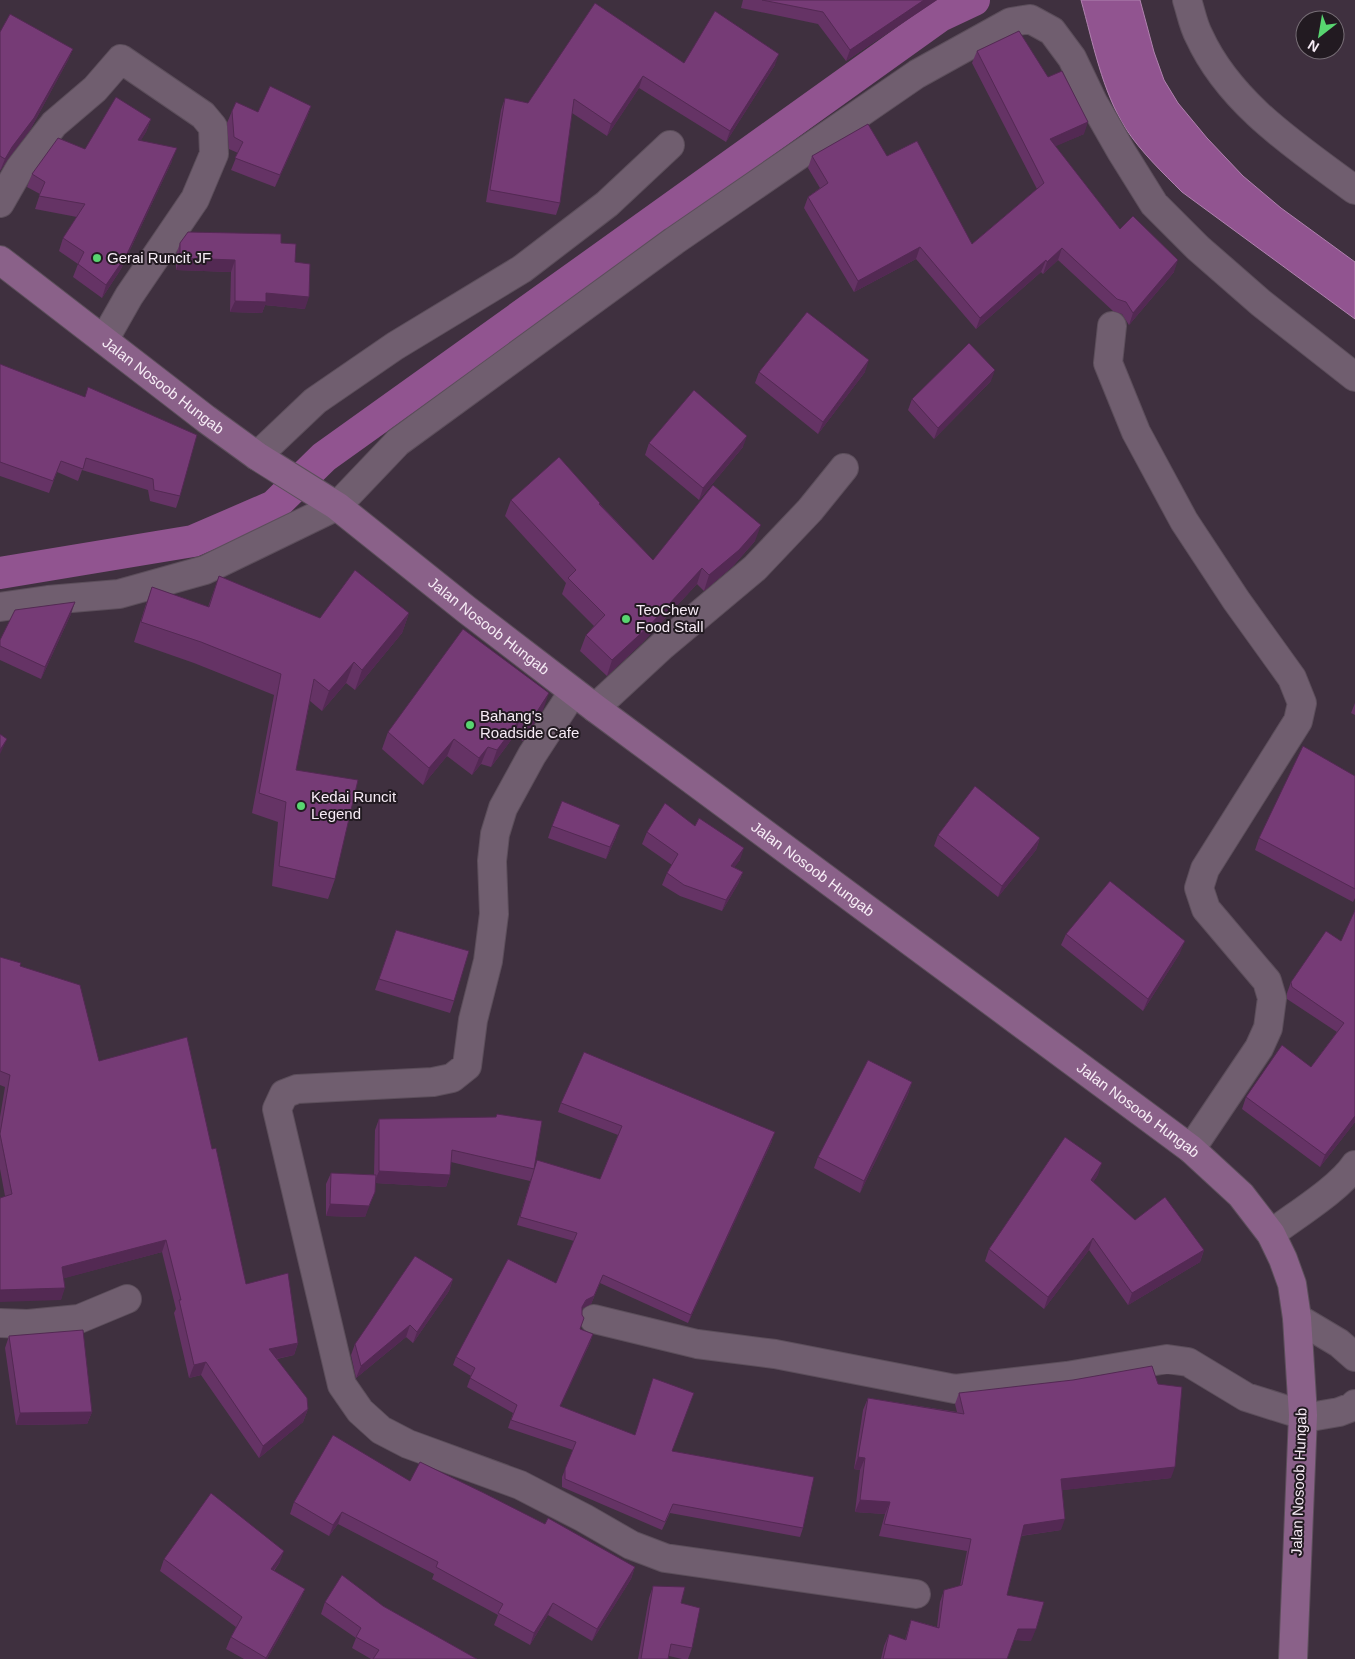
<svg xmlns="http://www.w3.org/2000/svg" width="1355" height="1659" viewBox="0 0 1355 1659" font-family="Arial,sans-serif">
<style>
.water{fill:#915490;stroke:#b082af}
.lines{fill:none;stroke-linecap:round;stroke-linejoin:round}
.canal{stroke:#915490;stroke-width:32}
.minor-casing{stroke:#5c4e5b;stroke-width:30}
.secondary-casing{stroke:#5c4e5b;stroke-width:30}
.minor{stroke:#705e6f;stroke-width:28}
.secondary{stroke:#8a6189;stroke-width:28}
.wall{fill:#653365}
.shaded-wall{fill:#532953}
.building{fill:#763b76;stroke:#532953}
.poi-dot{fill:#58d570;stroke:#221a21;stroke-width:2}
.labels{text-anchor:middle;stroke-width:4;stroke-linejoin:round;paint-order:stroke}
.poi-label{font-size:15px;fill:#f7ecf6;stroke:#221a21;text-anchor:start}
.street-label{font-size:15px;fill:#f7ecf6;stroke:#221a21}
</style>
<rect width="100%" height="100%" fill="#3f303f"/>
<path class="water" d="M1081 0H1140L1154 52 1164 80 1178 103 1207 138 1243 176 1281 208 1355 262V319L1182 192C1163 173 1141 152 1126 129 1102 91 1093 43 1081 0Z"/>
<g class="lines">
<path class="canal" d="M0 573 193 541 274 506 324 457 940 16 974 0"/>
<g class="minor-casing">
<path id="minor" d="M1187 0C1191 12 1193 25 1199 36 1230 104 1297 147 1355 190
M0 203 20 168 54 124 95 89 121 59 203 115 213 127 214 154 195 199 129 296 104 340
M1112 326 1108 363 1136 432 1184 521 1236 600 1292 678 1302 703 1298 721 1205 869 1199 888 1206 909 1267 981 1272 998 1268 1028 1259 1048 1191 1149
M257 456 315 401 395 346 522 269 607 204 670 145
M0 607 48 600 119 594 205 570 337 506 398 442 674 241 917 74 1011 22 1030 19 1052 31 1072 58 1093 102 1121 151 1154 204 1198 248 1261 303 1355 377
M573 692 532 755 503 808 495 834 492 861 494 914 488 961 473 1020 467 1066 452 1078 433 1082 297 1089 284 1094 277 1109 342 1385 360 1411 381 1430 408 1444 520 1485 584 1518 631 1545 665 1558 916 1594
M595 708 662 646 755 568 810 510 844 468
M1271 1234C1294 1216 1339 1189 1355 1165
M1297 1318 1339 1343 1355 1357
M594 1319 697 1344 775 1354 955 1389 1067 1376 1167 1359 1188 1362 1246 1397 1303 1415 1316 1416 1339 1412 1352 1407 1355 1404
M0 1323 28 1324 79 1319 127 1299"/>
</g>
<g class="secondary-casing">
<g id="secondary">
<path id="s1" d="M0 260 206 419 257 456 337 506 467 610 595 708 1191 1149 1241 1195 1271 1234 1283 1259 1292 1284 1297 1318 1303 1415 1293 1659"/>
</g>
</g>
<use href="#minor" class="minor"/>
<use href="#secondary" class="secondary"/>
</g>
<path class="wall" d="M743 0H937L846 61 818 24 741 8Z
M0 32 73 49 68 60 30 130 8 159 0 171Z
M977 51 1084 134 1055 146 1120 229 1174 272 1129 325 1122 314 1113 311 1058 260 1043 274 1041 272 976 329 916 259 854 292 804 208 808 197 820 188 808 168 812 156H887L972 244 1037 189 972 63Z
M684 63 775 65 726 142 639 88 607 136 572 113 560 203 556 215 486 202 501 110 505 98 528 103Z
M311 106 307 117 275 187 231 170 238 153 229 149 227 123 232 111 258 112Z
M151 119 146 132 140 141 172 161 121 269 102 298 73 277 78 264 59 251 63 238 77 217 35 209 40 194 27 187 32 174Z
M180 243H281L295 262 305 309 265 305 262 313 230 312 231 272 176 270V255Z
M0 364 180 496 176 508 150 501 148 490 82 470 78 481 57 472 49 493 0 476Z
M759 372H865L818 434 755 383Z
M991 381 934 439 908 410 912 399Z
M649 443 743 447 699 500 645 455Z
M511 500 600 504 653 560 755 541 733 566 704 591 697 584 643 642 607 676 580 651 586 635 594 626 562 594 566 583 505 516Z
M219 576 320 618 409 613 402 633 355 690 346 683 322 711 310 701 296 770 335 879 328 899 272 886 278 822 252 813 274 695 194 663 134 642 145 607 152 587 208 607Z
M71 614 41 679 0 660V640Z
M1355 703V715L1351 713Z
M543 710 523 741 514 736 491 767 481 764 472 775 447 756 423 785 382 749 388 732Z
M1355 776V898L1353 902 1255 850 1259 838Z
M552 826 616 837 606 859 548 838Z
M647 832 740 860 734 867 743 872 738 884 722 911 680 896 662 885 667 873 672 865 642 844Z
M938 835 1040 838 1036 850 998 897 934 846Z
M396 930 454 1001 450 1013 375 990Z
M1066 934 1180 953 1143 1011 1061 945Z
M1341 941 1355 1122 1320 1167 1242 1109 1246 1097 1311 1067 1337 1032 1287 999V993L1291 982Z
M0 957 20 966 99 1061 212 1149 246 1284 298 1343 294 1355 277 1359 308 1409 303 1422 259 1458 201 1375 189 1378 174 1313 176 1309 162 1252 64 1278 61 1300 5 1196 0 1169V1117L5 1087 0 1085Z
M912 1082 908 1094 860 1193 814 1168 818 1157Z
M561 1103 772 1141 688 1323 600 1283 591 1304 583 1308 582 1310 580 1329 593 1334 590 1343 560 1406 672 1451 803 1528 800 1537 670 1513 662 1530 562 1487V1477L573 1450 508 1428 513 1413 467 1387 471 1376 453 1365 456 1357 556 1283 574 1241 517 1225 532 1176 530 1181 451 1162 450 1175 446 1187 376 1183 365 1217 326 1216V1184L331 1173 374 1175 375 1130 379 1119 535 1167 600 1179 618 1135 558 1112Z
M1098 1175 1093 1182 1135 1220 1204 1250 1200 1262 1128 1305 1089 1250 1044 1309 985 1261 989 1249Z
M453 1279 449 1291 413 1343 406 1337 356 1378 351 1355 355 1344Z
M9 1336 92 1412 87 1424 16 1425 5 1348Z
M959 1393 1171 1478 1062 1490 1061 1530 1021 1536 1007 1595 1031 1641 1014 1640 1007 1659H881L884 1646 889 1634 905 1640 911 1620 937 1627 940 1602 944 1590 960 1586 967 1551 879 1536 885 1514 855 1512 860 1470 854 1469 863 1410 868 1398 957 1412 955 1404Z
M410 1481 545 1524 635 1567 631 1579 592 1641 548 1615 530 1645 494 1625 498 1615 432 1579 434 1574 338 1524 329 1536 290 1514 294 1502Z
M164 1559 280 1562 274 1571 305 1589 300 1600 267 1659H244L226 1649 231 1637 236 1627 160 1571Z
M653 1586 681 1603 692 1648 688 1659H682L669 1656 668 1659H638L649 1598Z
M325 1602 383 1606 477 1659H371L352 1648 356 1638 321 1614Z"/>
<path class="shaded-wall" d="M924 0H937L846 61 850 50Z
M73 49 68 60 30 130 8 159 0 171 5 159 12 147Z
M779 54 775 65 726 142 730 131Z
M643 76 639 88 607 136 611 124Z
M311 106 307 117 275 187 280 175Z
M151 119 146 132 133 154 138 140Z
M1088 122 1084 134 1045 151 1050 139Z
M177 148 172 161 121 269 102 298 106 285Z
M920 247 916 259 854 292 858 281Z
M1062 248 1058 260 1043 274 1047 262Z
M180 258 235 260 231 272 176 270Z
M1046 260 1041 272 976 329 980 318Z
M1178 260 1174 272 1129 325 1133 313Z
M266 293 309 297 305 309 265 305 262 313 230 312 235 301Z
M869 360 865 372 818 434 823 422Z
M995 370 991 381 934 439 938 428Z
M747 436 743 447 699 500 703 488Z
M761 525 755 541 733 566 704 591 709 575Z
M702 568 697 584 643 642 607 676 612 660Z
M75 602 71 614 41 679 45 667Z
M409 613 402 633 355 690 362 670Z
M354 662 346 683 322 711 329 691Z
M549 693 543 710 523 741 529 724Z
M520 719 514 736 491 767 497 750Z
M7 739 2 750 0 754V750Z
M454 739 447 756 423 785 429 768Z
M488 747 481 764 472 775 479 758Z
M620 825 616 837 606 859 610 847Z
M1040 838 1036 850 998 897 1002 886Z
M744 848 740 860 727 877 731 866Z
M743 872 738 884 722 911 726 900Z
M1185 941 1180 953 1143 1011 1148 999Z
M912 1082 908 1094 860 1193 864 1181Z
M1355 1116V1122L1320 1167 1325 1155Z
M775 1132 772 1141 688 1323 691 1315Z
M1102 1163 1098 1175 1087 1191 1091 1180Z
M379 1171 450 1175 446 1187 374 1183Z
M375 1192 365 1217 326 1216 330 1204Z
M1093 1238 1089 1250 1044 1309 1048 1297Z
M166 1240 162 1252 58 1280 62 1267Z
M1204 1250 1200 1262 1128 1305 1132 1293Z
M603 1275 591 1304 583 1308 579 1315 582 1307Z
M453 1279 449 1291 413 1343 417 1332Z
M65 1288 61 1300 0 1302V1290Z
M410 1325 406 1337 356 1378 361 1366Z
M593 1334 590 1343 557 1414 560 1406Z
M298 1343 294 1355 265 1361 269 1349Z
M206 1362 201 1375 189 1378 194 1365Z
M308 1409 303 1422 259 1458 263 1446Z
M92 1412 87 1424 16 1425 20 1413Z
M858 1457 865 1458 860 1470 854 1469Z
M1175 1467 1171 1478 1056 1491 1061 1479Z
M860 1500 890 1502 885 1514 855 1512Z
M342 1512 338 1524 329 1536 333 1525Z
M1065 1519 1061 1530 1019 1536 1024 1525Z
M284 1551 280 1562 266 1580 271 1569Z
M635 1567 631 1579 592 1641 597 1629Z
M305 1589 300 1600 267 1659H265Z
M553 1603 548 1615 530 1645 534 1633Z
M1018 1629H1036L1031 1641 1014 1640Z"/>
<path class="building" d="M762 0H924L850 50 823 12Z
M595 3 684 63 715 11 779 54 730 131 643 76 611 124 574 99 560 203 490 190 505 98 528 103Z
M10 14 73 49 34 118 12 147 5 159 0 156V32Z
M1019 31 1048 77 1062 71 1088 122 1050 139 1120 229 1133 216 1178 260 1133 313 1126 302 1117 299 1062 248 1047 262 1046 260 980 318 920 247 858 281 808 197 828 183 812 156 868 124 887 156 917 141 972 244 1044 183 977 51Z
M270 86 311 106 280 175 235 158 243 142 234 137 232 111 236 102 258 112Z
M116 97 151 119 138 140 177 148 126 256 106 285 78 264 84 252 63 238 85 204 39 196 45 182 32 174 58 138 85 149Z
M188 232 281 234V243L296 244 295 262 310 264 309 297 266 293V302L235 301V260L180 258V243Z
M807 312 869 360 823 422 759 372Z
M969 343 995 370 938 428 912 399Z
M0 364 85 397 88 387 197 435 180 496 154 490 153 479 86 458 83 469 61 461 53 481 0 462Z
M694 390 747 436 703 488 649 443Z
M559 457 600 503 599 504 653 560 713 485 761 525 739 550 709 575 702 568 649 626 612 660 586 635 605 615 568 578 576 570 511 500Z
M355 570 409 613 362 670 354 662 329 691 314 679 296 770 358 780 335 879 279 866 286 802 259 793 281 674 201 642 141 622 152 587 209 607 219 576 320 618Z
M75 602 45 667 0 646V640L15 610Z
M463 629 549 693 529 724 520 719 497 750 488 747 479 758 454 739 429 768 388 732Z
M0 734 7 739 0 750Z
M1303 746 1355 776V889L1259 838Z
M975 786 1040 838 1002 886 938 835Z
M562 801 620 825 610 847 552 826Z
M665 803 695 826 699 818 744 848 731 866 743 872 726 900 684 885 667 873 678 854 647 832Z
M1110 881 1185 941 1148 999 1066 934Z
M1355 910V1116L1325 1155 1246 1097 1282 1045 1311 1067 1344 1023 1292 987 1291 982 1326 931 1341 941Z
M396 930 469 951 454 1001 379 979Z
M0 957 21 963 20 966 80 985 99 1061 187 1037 212 1149 216 1148 246 1284 288 1273 298 1343 269 1349 307 1398 308 1409 263 1446 206 1362 194 1365 179 1300H181L166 1240 62 1267 65 1288 0 1290V1198L12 1194 0 1134 10 1075 0 1071Z
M584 1052 775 1132 691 1315 603 1275 594 1296 586 1300 582 1307V1315L584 1318 580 1329 593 1334 560 1406 635 1435 653 1378 694 1393 672 1451 814 1477 803 1528 673 1504 665 1522 565 1479V1469L576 1442 511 1420 517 1405 470 1378 475 1368 456 1357 508 1259 556 1283 577 1233 520 1217 537 1160 600 1179 622 1126 561 1103Z
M868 1060 912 1082 864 1181 818 1157Z
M497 1114 542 1121 534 1169 452 1150 450 1175 379 1171V1119L496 1117Z
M1065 1137 1102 1163 1091 1180 1135 1220 1165 1197 1204 1250 1132 1293 1093 1238 1048 1297 989 1249Z
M331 1173 376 1175 375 1192 369 1206 330 1204Z
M415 1256 453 1279 417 1332 410 1325 361 1366 355 1344Z
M83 1330 92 1412 20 1413 9 1336Z
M1152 1366 1158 1384 1182 1387 1175 1467 1061 1479 1065 1519 1024 1525 1007 1595 1044 1602 1036 1629H1018L1007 1659H883L889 1634 906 1640 911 1620 939 1628 944 1590 962 1585 971 1539 884 1524 890 1502 860 1500 865 1458 858 1457 868 1398 964 1414 959 1393 1073 1380Z
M333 1435 410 1481 420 1462 484 1493 545 1524 548 1518 635 1567 597 1629 553 1603 534 1633 498 1613 503 1604 436 1567 438 1562 342 1512 333 1525 294 1502Z
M211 1493 284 1551 271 1569 305 1589 266 1658 231 1637 242 1617 164 1559Z
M342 1575 383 1606 477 1659H373L379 1650 356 1637 361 1628 325 1602Z
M653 1586 685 1587 681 1603 700 1608 692 1648 671 1644 668 1659H641Z"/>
<g class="poi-dot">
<circle cx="97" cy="258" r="5"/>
<circle cx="626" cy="619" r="5"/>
<circle cx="470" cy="725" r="5"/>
<circle cx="301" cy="806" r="5"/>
</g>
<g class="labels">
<g class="poi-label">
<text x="107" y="263">Gerai Runcit JF</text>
<text x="636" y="615">TeoChew<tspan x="636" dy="17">Food Stall</tspan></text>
<text x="480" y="721">Bahang's<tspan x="480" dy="17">Roadside Cafe</tspan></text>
<text x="311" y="802">Kedai Runcit<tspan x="311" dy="17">Legend</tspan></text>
</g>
<g class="street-label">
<text dy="5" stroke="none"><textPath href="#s1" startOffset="206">Jalan Nosoob Hungab</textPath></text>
<text dy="5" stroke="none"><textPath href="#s1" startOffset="611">Jalan Nosoob Hungab</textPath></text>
<text dy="5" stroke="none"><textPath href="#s1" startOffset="1016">Jalan Nosoob Hungab</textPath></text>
<text dy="5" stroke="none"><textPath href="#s1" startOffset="1421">Jalan Nosoob Hungab</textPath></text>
<text transform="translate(1299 1482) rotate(-88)" y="5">Jalan Nosoob Hungab</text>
</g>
</g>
<g transform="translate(1320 35) rotate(211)"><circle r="24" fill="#221a21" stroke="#776e76"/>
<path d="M0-4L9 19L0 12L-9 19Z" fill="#58d570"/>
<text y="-8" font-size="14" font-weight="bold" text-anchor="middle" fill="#f7ecf6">N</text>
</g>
</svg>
